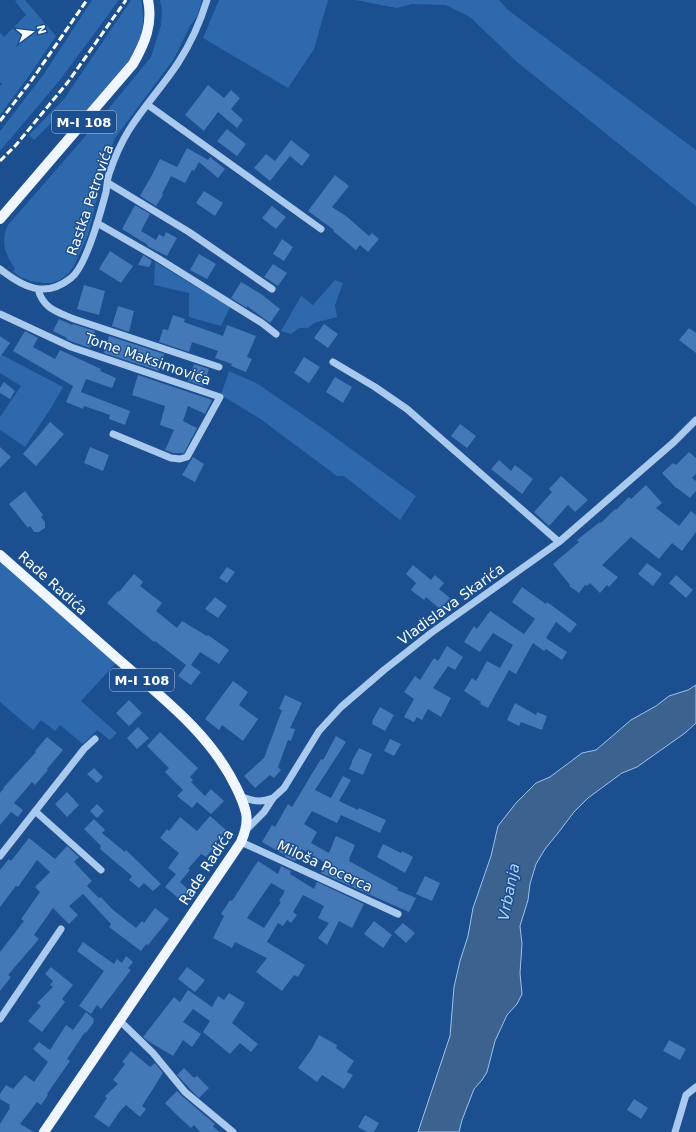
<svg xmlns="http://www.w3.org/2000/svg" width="696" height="1132" viewBox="0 0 696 1132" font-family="'DejaVu Sans',sans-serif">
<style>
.green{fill:#2e69ad}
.water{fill:#3c6290;stroke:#9cc4f0}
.building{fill:#4478b7;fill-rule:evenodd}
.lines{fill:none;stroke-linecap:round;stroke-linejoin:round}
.minor{stroke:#a9c9ee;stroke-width:7}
.major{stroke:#f0f6ff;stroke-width:10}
.rail{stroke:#fff;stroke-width:3;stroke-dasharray:7 3;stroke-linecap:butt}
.labels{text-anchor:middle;stroke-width:3;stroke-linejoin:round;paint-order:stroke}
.shield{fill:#1b4f8f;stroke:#bbcadd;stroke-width:1}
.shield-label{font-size:13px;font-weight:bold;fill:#fff}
.street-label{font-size:14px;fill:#fff;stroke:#1b4f8f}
.water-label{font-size:15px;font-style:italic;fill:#b5d3f5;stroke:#1b4f8f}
</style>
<rect width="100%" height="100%" fill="#1b4f8f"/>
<path class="green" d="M17 0H25L56 36 29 76 0 115V86L2 84 0 82V32L4 37 26 15 15 1Z
M92 0H119L60 80 0 151V131L44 74Z
M131 0H141C143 10 144 20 142 30 137 61 97 99 77 122L63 111 34 140 29 135 64 99Z
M160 0H202L197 16 190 26 174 59 115 138 108 155 88 235 74 266 69 273 60 280 52 283H43L31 281 20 277 13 271 15 269C5 254 0 241 8 225L96 124 151 57 161 25 162 9Z
M219 0H328L314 49 288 88 203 38Z
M355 0H499L508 10 696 150V206L517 62 470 17 446 5 412 4 397 8Z
M155 262 230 307 221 326 189 317V293L154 285Z
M335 280 343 283 335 305 337 317 314 323 308 328H299L291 334 281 331 301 296 313 305Z
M0 354 63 387 51 408 25 447 0 430V417L21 386 0 373Z
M229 371 258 384 322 428 416 496 400 520 344 476H337L259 418 221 395Z
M0 561 116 663 81 701 117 733 110 740 97 730 83 744 60 725 55 731 41 720 33 730 0 702Z"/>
<path class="water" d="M696 685V723L685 733 637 767 622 773 588 798 574 812 558 833 545 849 536 864 530 884 528 900 520 926 522 944 520 973 522 994 517 1004 507 1015 495 1041 487 1072 482 1080 474 1089 462 1120 459 1132H418L450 1036 454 987 460 961 468 936 473 908 491 856 498 826 516 803 536 783 550 777 582 753 596 750 631 720 656 706 669 696 688 690Z"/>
<path class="building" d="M208 85 224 98 231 90 240 98 231 109 243 120 237 128 218 112 204 131 185 115Z
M227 129 246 144 237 156 217 141Z
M291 140 310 155 302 166 290 156 270 181 254 168 266 154 275 161Z
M187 148 208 160 210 157 225 169 218 178 199 162 194 171 192 170 185 183 171 176 162 194 163 195 156 206 140 196 152 175 160 159 177 167Z
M335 175 349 186 332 207 346 216 369 236 372 233 379 239 368 252 360 245 356 250 333 231 334 230 308 211Z
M204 191 223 203 215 216 196 203Z
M135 205 150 214 141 231 156 240 159 234 164 237 166 232 177 238 167 256 147 246 148 245 122 229Z
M272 206 286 217 276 229 262 218Z
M282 239 293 247 284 261 273 254Z
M110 251 133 266 121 283 99 269Z
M199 254 216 264 207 279 190 270Z
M143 255 152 261 149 267 138 265Z
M273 264 287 273 278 286 264 277Z
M241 282 261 294 280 309 270 323 247 306V308L231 298Z
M84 285 105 291 99 315 77 309Z
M118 306 134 311 129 332 112 326Z
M173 315 185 319 184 322 223 336 227 325 256 336 247 357 252 359 246 372 231 366 232 364 215 358 218 351 192 342 189 352 159 342 163 329 168 330Z
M59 319 72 325 73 324 95 331 90 348 73 342 66 339 67 338 53 331Z
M324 324 338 334 328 348 314 338Z
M689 328 696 333V353L679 340Z
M25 331 38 338 33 347 55 359 60 350 101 369 100 371 116 378 112 388 86 379 81 392 130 411 125 425 109 419 110 415 84 406 83 409 66 402 73 386 13 351Z
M0 336 10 343 0 357Z
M109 336 164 354 159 371 104 353Z
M304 357 320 367 309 383 294 373Z
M194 364 209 369 203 386 188 381Z
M138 375 212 400 205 414 188 406 183 421 197 428 184 453H173L165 450 174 430 160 425 165 406 132 395Z
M335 377 352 387 343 403 326 392Z
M4 382 15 391 10 399 0 393V388Z
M50 422 64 434 36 466 23 454Z
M460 424 476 436 467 448 451 436Z
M0 447 11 457 0 468Z
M90 447 109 455 103 471 84 463Z
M689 452 696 458V474L692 478 696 481V491L690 498 677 488H676L662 473 673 463 676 465Z
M193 457 204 464 195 482 182 475Z
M499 460 511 471 515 465 533 479 522 494 491 469Z
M561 476 588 500 575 512 568 505 549 526 534 512 552 492 549 489Z
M646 485 662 503 656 508 679 526 691 511 696 515V532L682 551 672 543 659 559 631 537 602 565 618 577 609 587 607 585 600 593 590 583 587 586 585 585 579 593 569 586 570 585 553 564 579 542 577 540 600 522 601 523 615 509 616 510 629 497 631 499Z
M25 491 43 515 41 517 45 522V528L39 532H34L30 526 28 528 9 504Z
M647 563 662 574 653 586 638 574Z
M413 565 431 580 435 575 444 583 439 589 450 598 440 609 426 597 424 600 411 590 416 583 406 574Z
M227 567 235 572 227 583 219 578Z
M134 574 143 582 140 586 162 603 156 611 177 628 182 621 207 636 208 635 229 650 219 664 200 652 191 665 201 672 191 685 178 676 186 665 155 641 154 642 107 603 118 591 119 592Z
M676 575 693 590 686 598 669 583Z
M522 587 546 604 547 602 577 624 570 633 556 622 546 638 567 652 562 660 546 649 544 651 533 643 516 674 509 670 488 708 480 704 481 702 464 691 472 678 476 681 487 661 500 668 513 645 493 633 480 652 464 642 474 626 477 629 490 611 524 634 535 619 512 602Z
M215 597 227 606 218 618 205 609Z
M447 646 463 657 455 670 448 666 433 688 451 698 441 717 428 709 422 720 417 717 414 722 404 717 414 699 404 692 415 676 420 680 434 658 438 661Z
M233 681 248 692 239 705 258 719 243 741 222 725 219 730 205 719Z
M285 695 302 703 290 728 295 729 291 741 288 740 278 767 281 770 274 778 270 775 255 788 244 776 264 758 282 710 279 709Z
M129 700 142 713 129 726 116 713Z
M515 703 536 715 537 712 547 716 542 730 521 722 519 726 507 720Z
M380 707 394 715 385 731 372 724 373 722 372 721Z
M138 727 149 738 137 749 127 738Z
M160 732 198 768 190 777 193 780 191 782 205 796 211 789 224 801 211 814 197 802 192 808 177 796 183 790 165 772 169 768 147 746Z
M336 736 346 742 315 790 331 798 343 776 351 780 339 801 358 810 359 808 386 820 380 833 341 815 337 823 312 811 304 824 317 832 311 843 329 853 336 836 355 845 349 859H350L349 861 398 888 397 890 416 898 409 912 321 873 326 863 301 849 295 861 285 857 286 856 262 842 272 825 275 827 288 804 292 807 313 772 321 759 323 760Z
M47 737 63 750 47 769 48 770 35 785 32 782 14 803 23 810 18 817 11 812 0 825V793L4 788V787L36 752 35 751Z
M390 739 401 744 394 756 384 751Z
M359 748 372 754 363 775 349 769 352 762V761Z
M94 768 103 777 97 783 87 774Z
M67 792 79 805 67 817 55 804Z
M97 804 104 811 97 818 90 811Z
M210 816 226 830 215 843 217 844 206 857 201 854 188 869 190 870 180 882 191 892 183 902 165 887 176 874 168 868 179 853 160 838 167 829 169 831 180 817 197 831Z
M94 819 105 830 102 833 125 852 126 850 161 884 153 891 144 883 139 888 129 880 132 876 100 849 101 846 84 829Z
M29 838 55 859 67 846 79 857 74 862 92 881 87 886 99 898 101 897 112 909 136 928 142 921 144 923 155 908 169 919 148 945 146 944 141 951 109 927 111 924 83 894 69 906 78 915 69 924 53 908 34 935 39 939 8 975 11 977 0 991V952L24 921 21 919 40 892 35 887 50 872 37 860 18 887 16 886 0 907V870L9 859 11 861Z
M383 844 401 853 402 851 413 857 405 873 377 857Z
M258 861 278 874 281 866 291 871 290 874 314 889 317 882 364 904 352 928 339 921 327 945 318 938 329 923 318 918 324 906 303 895 293 912 297 915 291 923 287 920 283 926 278 923 267 942 305 965 298 977 294 975 282 991 256 972 267 958 235 942 232 948 213 938 224 916 221 914 230 900 232 901ZM271 883 285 891 279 901 281 902 264 928 247 918Z
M425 876 440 883 432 901 416 894Z
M374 921 392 935 383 948 364 934Z
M403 923 415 933 406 943 394 932Z
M83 942 114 964 117 959 122 963 126 956 133 962 128 968 131 970 101 1009 97 1005 91 1014 79 1006 104 971 77 951Z
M51 967 73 985 62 999 65 1002 42 1032 28 1021 41 1006 37 1003 53 987 50 985 53 981 45 974Z
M187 967 205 980 195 992 178 979Z
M188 990 212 1007 218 996 224 1000 229 993 245 1003 232 1023 258 1044 251 1052 240 1043 230 1054 203 1032 210 1021 193 1009 183 1022 201 1034 192 1047 183 1040 173 1056 148 1041 143 1037 174 997 180 1002Z
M86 1012 94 1019 93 1021 94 1022 86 1033 85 1032 67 1059 70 1061 47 1094 48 1095 41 1105 37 1102 20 1124 34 1132H0V1124L10 1108 9 1107 10 1105 0 1099V1094L6 1085 13 1089 25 1075 34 1082 48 1062 33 1049 39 1042 50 1050 66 1025 73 1030Z
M319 1035 337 1045 336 1048 354 1061 347 1072 353 1075 344 1089 322 1075 317 1082 298 1068 311 1050Z
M669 1040 686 1049 680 1060 663 1051Z
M131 1051 150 1067 155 1063 163 1073 142 1106 146 1109 140 1117 126 1105 120 1111 109 1127 94 1117 107 1098 105 1096 118 1084 113 1080 125 1064 122 1062Z
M184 1068 194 1078 197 1076 209 1088 199 1098 189 1088 177 1075Z
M177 1091 182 1096 215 1124 213 1126 219 1132H200L194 1125 191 1128 179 1117 165 1103Z
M634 1099 648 1108 641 1119 627 1110Z
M365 1115 379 1123 374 1132H367L358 1127Z"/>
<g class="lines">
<path class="minor" d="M148 105 321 229
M108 183 189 232 272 289
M97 223 156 257 262 323 276 334
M0 269C23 287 45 299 71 278 86 267 101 211 106 192 107 186 107 180 109 174 114 159 121 143 129 130 144 106 163 86 178 63 191 43 200 23 207 0
M38 289C43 309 58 312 74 319L219 367
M0 314 71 347 220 397 187 457 180 459 171 458 113 434
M333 362 375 387 407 409 559 542
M240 796C252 801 260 803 273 798
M35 811 101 870
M245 831 264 812 273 798 284 788 319 731 341 707 384 670 431 633 559 542 674 442 696 420
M241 842 398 914
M0 856 84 749 95 739
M0 1019 61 929
M119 1020 153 1053 185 1092 233 1132
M675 1132 686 1095 696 1087"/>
<path class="major" d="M0 219 133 64C145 43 153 24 148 0
M0 555C37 588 74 620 111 653 156 693 209 731 236 787 240 795 244 804 246 813 248 823 245 833 241 842L44 1132"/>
<path class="rail" d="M0 121 31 81 87 0
M0 161 16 145 68 82 126 0"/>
</g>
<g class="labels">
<g class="shield">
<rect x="52" y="111" width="64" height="22" rx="3"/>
<rect x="110" y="669" width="64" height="22" rx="3"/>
</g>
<g class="shield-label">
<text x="84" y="127">M-I 108</text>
<text x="142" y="685">M-I 108</text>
</g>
<g class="street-label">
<text transform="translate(90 200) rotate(-71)" y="5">Rastka Petrovića</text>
<text transform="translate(148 359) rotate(19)" y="5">Tome Maksimovića</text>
<text transform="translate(53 583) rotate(42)" y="5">Rade Radića</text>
<text transform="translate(451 604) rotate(-36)" y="5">Vladislava Skarića</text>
<text transform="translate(325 866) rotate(25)" y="5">Miloša Pocerca</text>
<text transform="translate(206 867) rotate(-57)" y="5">Rade Radića</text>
</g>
<g class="water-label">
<text transform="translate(509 892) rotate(-79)" y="5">Vrbanja</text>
</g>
</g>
<g transform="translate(32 32) rotate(75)" stroke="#1b4f8f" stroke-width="3" paint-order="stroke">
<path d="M0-3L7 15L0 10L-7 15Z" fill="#ffffff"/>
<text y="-6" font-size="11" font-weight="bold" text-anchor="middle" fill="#ffffff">N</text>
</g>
</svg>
